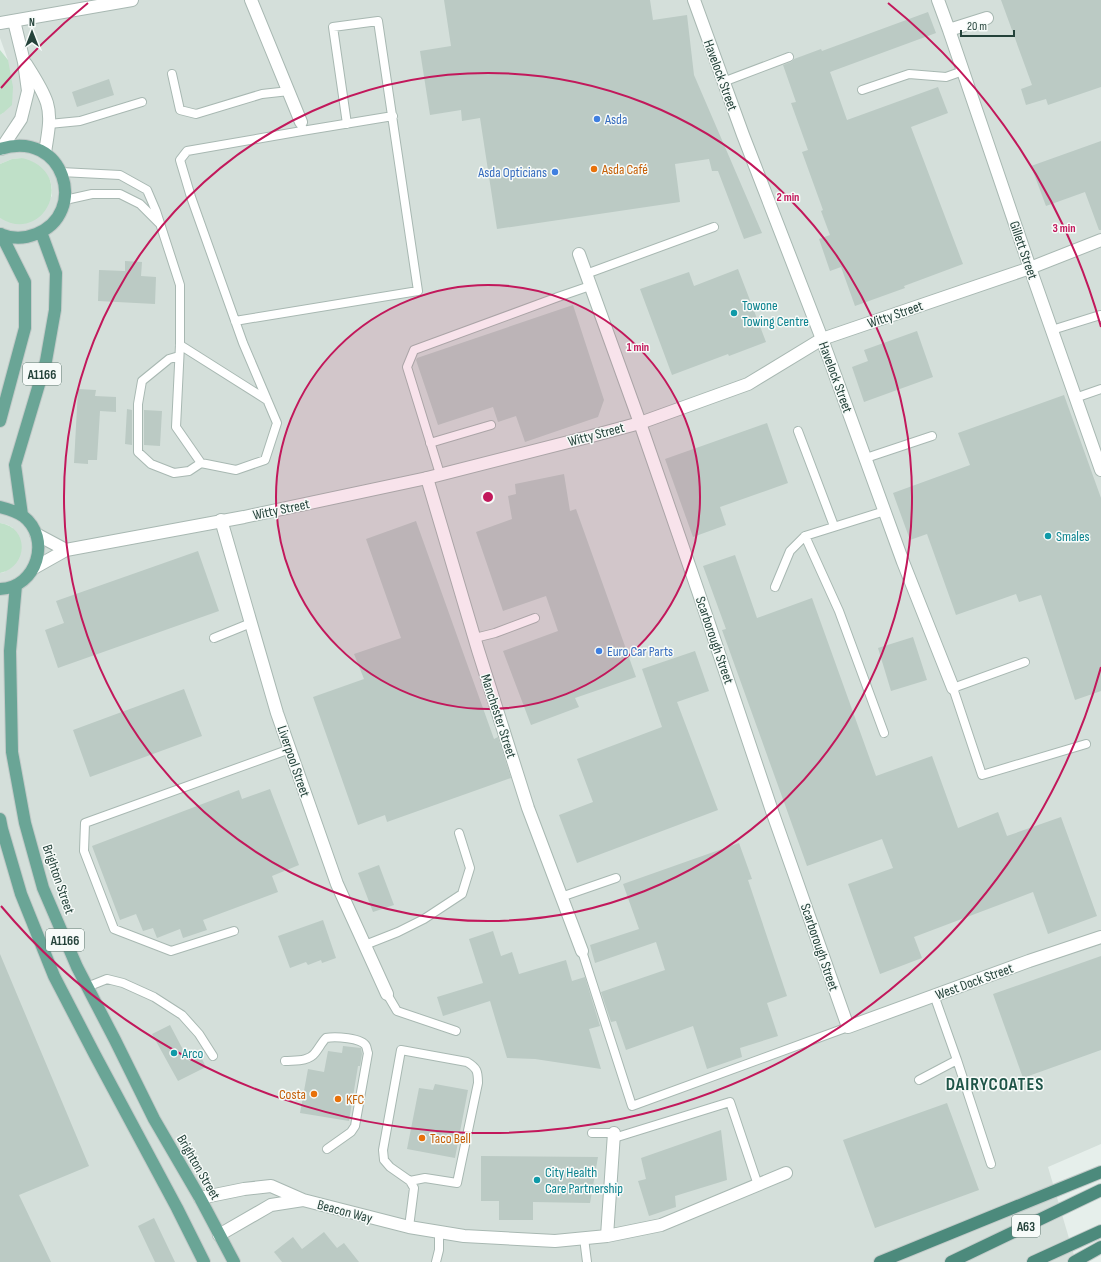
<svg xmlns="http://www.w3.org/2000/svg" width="1101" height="1262" viewBox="0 0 1101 1262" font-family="'Sofia Sans Condensed',sans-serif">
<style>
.built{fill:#d4dfda}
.green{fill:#bfe0c8}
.building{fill:#bbcac4}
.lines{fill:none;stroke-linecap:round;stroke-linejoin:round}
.service-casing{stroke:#a8b8b2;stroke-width:10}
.minor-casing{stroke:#a8b8b2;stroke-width:14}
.tertiary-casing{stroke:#a8b8b2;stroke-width:14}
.primary-casing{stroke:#c2cac8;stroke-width:14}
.trunk-casing{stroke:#c2cac8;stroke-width:14}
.service{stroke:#fff;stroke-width:8}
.minor{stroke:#fff;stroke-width:12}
.tertiary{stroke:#fff;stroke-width:12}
.primary{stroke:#6aa596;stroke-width:12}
.trunk{stroke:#4c8a7c;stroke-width:12}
.ring{fill:none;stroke:#c2185b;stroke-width:2}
.shop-dot{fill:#3f7fe0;stroke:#f7fbf9;stroke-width:1.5}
.food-dot{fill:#e8710a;stroke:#f7fbf9;stroke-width:1.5}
.culture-dot{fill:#0f9aa8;stroke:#f7fbf9;stroke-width:1.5}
.labels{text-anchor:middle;stroke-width:3;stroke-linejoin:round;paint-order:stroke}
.shield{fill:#f7fbf9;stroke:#637a73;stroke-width:1}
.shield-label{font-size:13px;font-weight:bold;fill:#24423a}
.street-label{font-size:14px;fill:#24423a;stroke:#f7fbf9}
.shop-label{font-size:14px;fill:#366cbe;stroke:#f7fbf9;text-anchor:start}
.food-label{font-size:14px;fill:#c56008;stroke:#f7fbf9;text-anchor:start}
.culture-label{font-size:14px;fill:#0d838f;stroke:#f7fbf9;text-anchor:start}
.district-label{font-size:18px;font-weight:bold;letter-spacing:1px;fill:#1f5548;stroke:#f7fbf9}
.centre{fill:#c2185b;stroke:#f7fbf9;stroke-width:2}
.ring-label{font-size:12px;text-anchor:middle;font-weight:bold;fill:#c2185b;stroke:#f7fbf9;stroke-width:3;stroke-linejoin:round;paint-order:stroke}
</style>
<rect width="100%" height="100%" fill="#e6efeb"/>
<path class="built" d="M0 0H1101V1144L1048 1167 1076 1262H0V573L5 572 13 528 8 525 0 523V218L14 223 21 224 30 222 52 196V188L50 180 22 158 12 159 0 164V115L3 113 8 60 0 38Z"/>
<path class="green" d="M0 50 8 60 13 87 12 105 3 113 0 115Z
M22 158C79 172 44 246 0 218V164L12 159Z
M0 523C29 527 29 566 0 573Z"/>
<path class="building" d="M444 0H650L653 20 687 15 694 75 762 233 744 239 718 171H712L709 159 675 164 680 202 497 229 480 118 462 121 461 110 430 115 420 51 451 46Z
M1001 0H1101V87L1048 105 1046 99 1026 105 1021 89 1032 85Z
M928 12 936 33 830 72 847 120 938 87 948 113 911 127 963 264 904 286 905 288 855 306 841 267 830 271 819 239 830 235 821 211 823 210 802 152 808 150 791 103 796 102 783 65 791 62 794 59 821 49 822 51Z
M109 79 114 95 77 107 72 92Z
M1101 141V230H1099L1085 192 1046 206 1031 166Z
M125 261 142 262 141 276 156 277 155 304 98 301 99 270 125 271Z
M738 269 766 342 729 356 728 354 672 375 640 289 689 272 694 286Z
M573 305 604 400 598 417 525 442 516 416 498 422 493 407 438 425 416 360 417 358Z
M917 331 933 377 864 402 852 367 868 361 864 350Z
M78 389 96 390 95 396 116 397V412L100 411 97 460H88V464L74 463Z
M1064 395 1101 498V691L1075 700 1041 595 1019 602 1016 594 956 615 927 534 910 540 893 493 970 465 958 433Z
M127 409 132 410V445L125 444Z
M144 410 162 411 160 446 144 445Z
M767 423 788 483 720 507 726 525 693 537 665 459Z
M564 474 570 511 576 509 636 677 575 698 579 707 531 725 503 651 558 631 546 596 503 611 476 532 512 519 508 496 516 494 515 484Z
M416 521 494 739 498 737 511 778 387 822 385 815 358 825 313 697 364 679 354 654 401 638 366 539Z
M198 551 219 611 58 668 45 630 64 623 56 601Z
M735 555 757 618 812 598 876 776 932 756 958 828 998 812 1007 836 1061 817 1097 916 1048 934 1033 892 914 937 922 958 880 974 848 884 893 868 882 839 807 866 722 630 726 629 703 566Z
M913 637 927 680 891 691 878 648Z
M695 651 709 691 677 702 718 810 577 863 559 815 593 802 577 759 662 727 642 669Z
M184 689 202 736 90 777 73 730Z
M270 789 299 865 272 876 278 892 203 920 207 930 183 938 180 929 157 938 153 928 143 931 136 914 120 920 92 846 239 790 242 799Z
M739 843 752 879 748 880 787 996 767 1003 778 1036 740 1048 742 1057 707 1069 693 1026 626 1050 616 1021 611 1022 601 992 665 970 656 942 595 963 590 945 639 929 623 884Z
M379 865 394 905 373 912 358 873Z
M323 920 336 958 322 963 321 960 308 965 306 962 290 968 278 936Z
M493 931 501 956 512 952 519 974 566 960 572 981 585 977 600 1026 589 1029 601 1069 535 1059 507 1058 490 1001 443 1016 437 997 483 983 469 939Z
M0 954 89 1166 19 1195 51 1262H0Z
M1101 956V1050L1023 1078 993 994Z
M170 1025 189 1061 200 1055 206 1067 178 1081 152 1034Z
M343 1046 361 1048 362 1054 360 1066H358L349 1121 300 1113 308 1069 324 1072 328 1051 342 1053Z
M435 1084 468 1090 455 1158 407 1149 419 1088 433 1090Z
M947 1103 979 1190 875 1228 843 1140Z
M721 1130 727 1180 675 1196 676 1207 649 1216 638 1181 646 1179 641 1158Z
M481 1156 598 1157 590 1203 533 1202V1220H499V1201H481Z
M154 1218 175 1262H155L138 1226Z
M324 1232 337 1248 344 1243 359 1262H282L274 1252 293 1237 302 1249Z"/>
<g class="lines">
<g class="service-casing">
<path id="service" d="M172 74 180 110 196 114 262 94 289 91
M723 82 789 57
M862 90 909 74 946 77 963 71
M49 124 80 121 142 102
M302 131 393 116
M61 172 120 175 147 190 156 211 180 285V345L176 427 201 463 236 470 265 460 277 423 243 343 191 197 180 160 187 151 302 131 301 122
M65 200 92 194H120L140 204 159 223
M586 274 714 227
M235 321 418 291 378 21 333 27 347 124
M1052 330 1100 315 1101 317
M180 345 267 400
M179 356 169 359 142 381 138 404V452L151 464 174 473 189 471 201 463
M1075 398 1101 389
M798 431 834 526
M430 443 491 425
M866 458 932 436
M440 474 407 367 414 350 558 297 590 286
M805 536 839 611 884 733
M775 587 790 551 805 536 885 511
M214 638 251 623
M475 638 495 633 535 618
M1025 662 953 688 982 775 1086 744
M561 897 616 878
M234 931 171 951 114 929 84 851 85 823 290 749
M365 945 398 932 424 919 462 894 470 868 459 833
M582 951 632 1106 848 1027
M87 987 107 979 123 983 154 997 182 1015 199 1034 213 1056
M387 994 397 1011 456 1031
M957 1060 991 1164
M285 1061C295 1060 308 1062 315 1053 319 1048 322 1042 326 1038 335 1036 362 1038 366 1046 367 1048 367 1051 368 1053L355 1126 351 1132 327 1149
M919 1080 957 1060 934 995
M592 1133H614
M614 1138 730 1102 758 1185
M409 1227 414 1188 410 1181 390 1167 384 1160 383 1150 401 1050 467 1062C477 1068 478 1071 478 1083L457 1183 425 1178 410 1181
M584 1238 587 1262
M436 1262 439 1250V1232"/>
</g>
<g class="minor-casing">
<path id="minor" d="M251 0 301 122
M694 0 743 135 822 339 903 562 953 688
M938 0 949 30 1030 268 1101 470
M949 30 987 18
M579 254 640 423 698 591 772 811 848 1027 1029 961 1101 937
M427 478 478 650 528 808 582 951
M221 520 277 713 337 884 387 994
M200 1198 244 1189 271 1186 303 1200 409 1227 464 1236 555 1241 607 1236 661 1225 786 1173
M219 1235 271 1205 303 1200
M607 1236 614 1133"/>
</g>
<g class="tertiary-casing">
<path id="tertiary" d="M0 23 132 0
M26 64C33 75 43 90 47 103 52 119 47 137 45 153
M1 149 21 119 28 91 24 62 14 21
M36 534 66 550
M34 568 66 550 244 517 427 478 588 437 640 423 748 384 822 339 1030 268 1101 240"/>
</g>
<g class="primary-casing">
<path id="primary" d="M0 149C65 128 89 214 36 234 24 239 12 239 0 234
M0 421 25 328V282L1 234
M0 507C8 509 16 511 23 516 52 538 37 588 0 589
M22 515 15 465 46 361 55 310 56 273 41 232
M16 585 10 651 12 752 25 823 43 888 77 967 115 1040 154 1119 200 1198 234 1262
M0 819 2 829 21 894 54 976 95 1055 177 1208 204 1262"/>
</g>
<g class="trunk-casing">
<path id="trunk" d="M880 1262 1101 1172
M951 1262 1101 1190
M1033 1262 1101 1231
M1074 1262 1101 1247"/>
</g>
<use href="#service" class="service"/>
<use href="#minor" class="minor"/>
<use href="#tertiary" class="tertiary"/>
<use href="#primary" class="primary"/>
<use href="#trunk" class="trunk"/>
</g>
<circle cx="488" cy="497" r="212" fill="#c2185b" fill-opacity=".12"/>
<g class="ring">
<circle cx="488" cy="497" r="212"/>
<circle cx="488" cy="497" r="424"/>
<path d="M1101 667A636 636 0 0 1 1 906M1 88A636 636 0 0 1 88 3M888 3A636 636 0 0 1 1101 327"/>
</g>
<g class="shop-dot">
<circle cx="597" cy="119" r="4"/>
<circle cx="555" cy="172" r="4"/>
<circle cx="599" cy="651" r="4"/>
</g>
<g class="food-dot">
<circle cx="594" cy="169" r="4"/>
<circle cx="314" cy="1094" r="4"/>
<circle cx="338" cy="1099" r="4"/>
<circle cx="422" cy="1138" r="4"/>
</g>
<g class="culture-dot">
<circle cx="734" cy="313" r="4"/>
<circle cx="1048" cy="536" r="4"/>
<circle cx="174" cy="1053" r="4"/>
<circle cx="537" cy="1180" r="4"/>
</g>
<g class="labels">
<g class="shield">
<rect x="23" y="363" width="38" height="22" rx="3"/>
<rect x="46" y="929" width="38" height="22" rx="3"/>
<rect x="1012" y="1215" width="28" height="22" rx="3"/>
</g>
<g class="shield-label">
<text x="42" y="379">A1166</text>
<text x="65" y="945">A1166</text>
<text x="1026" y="1231">A63</text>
</g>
<g class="street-label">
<text transform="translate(721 75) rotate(70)" y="5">Havelock Street</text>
<text transform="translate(1024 250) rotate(71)" y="5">Gillett Street</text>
<text transform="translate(895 314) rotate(-19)" y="5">Witty Street</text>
<text transform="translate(836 377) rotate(70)" y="5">Havelock Street</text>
<text transform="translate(596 434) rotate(-15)" y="5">Witty Street</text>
<text transform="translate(281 509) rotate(-12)" y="5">Witty Street</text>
<text transform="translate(715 640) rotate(71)" y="5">Scarborough Street</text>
<text transform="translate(499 716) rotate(72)" y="5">Manchester Street</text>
<text transform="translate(294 761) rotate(71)" y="5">Liverpool Street</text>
<text transform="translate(59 879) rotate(71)" y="5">Brighton Street</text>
<text transform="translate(820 947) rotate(71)" y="5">Scarborough Street</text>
<text transform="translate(974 981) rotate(-20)" y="5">West Dock Street</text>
<text transform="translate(199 1167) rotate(60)" y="5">Brighton Street</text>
<text transform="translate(345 1211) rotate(15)" y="5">Beacon Way</text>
</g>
<g class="shop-label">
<text x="605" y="124">Asda</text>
<text x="547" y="177" text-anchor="end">Asda Opticians</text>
<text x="607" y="656">Euro Car Parts</text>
</g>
<g class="food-label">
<text x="602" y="174">Asda Café</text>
<text x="306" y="1099" text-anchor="end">Costa</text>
<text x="346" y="1104">KFC</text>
<text x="430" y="1143">Taco Bell</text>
</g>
<g class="culture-label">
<text x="742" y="310">Towone<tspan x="742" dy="16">Towing Centre</tspan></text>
<text x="1056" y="541">Smales</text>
<text x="182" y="1058">Arco</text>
<text x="545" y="1177">City Health<tspan x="545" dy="16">Care Partnership</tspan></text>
</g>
<g class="district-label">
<text x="995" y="1090">DAIRYCOATES</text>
</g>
</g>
<circle cx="488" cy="497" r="6" class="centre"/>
<g class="ring-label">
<text x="788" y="201">2 min</text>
<text x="1064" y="232">3 min</text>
<text x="638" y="351">1 min</text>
</g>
<g transform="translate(32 32)" stroke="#f7fbf9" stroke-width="3" paint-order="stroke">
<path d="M0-3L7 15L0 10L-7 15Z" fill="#24423a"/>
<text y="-6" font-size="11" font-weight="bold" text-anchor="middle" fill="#24423a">N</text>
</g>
<path d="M961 30v6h53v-6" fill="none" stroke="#24423a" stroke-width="2"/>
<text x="967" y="30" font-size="12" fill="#24423a" stroke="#f7fbf9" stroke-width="3" paint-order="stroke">20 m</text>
</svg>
